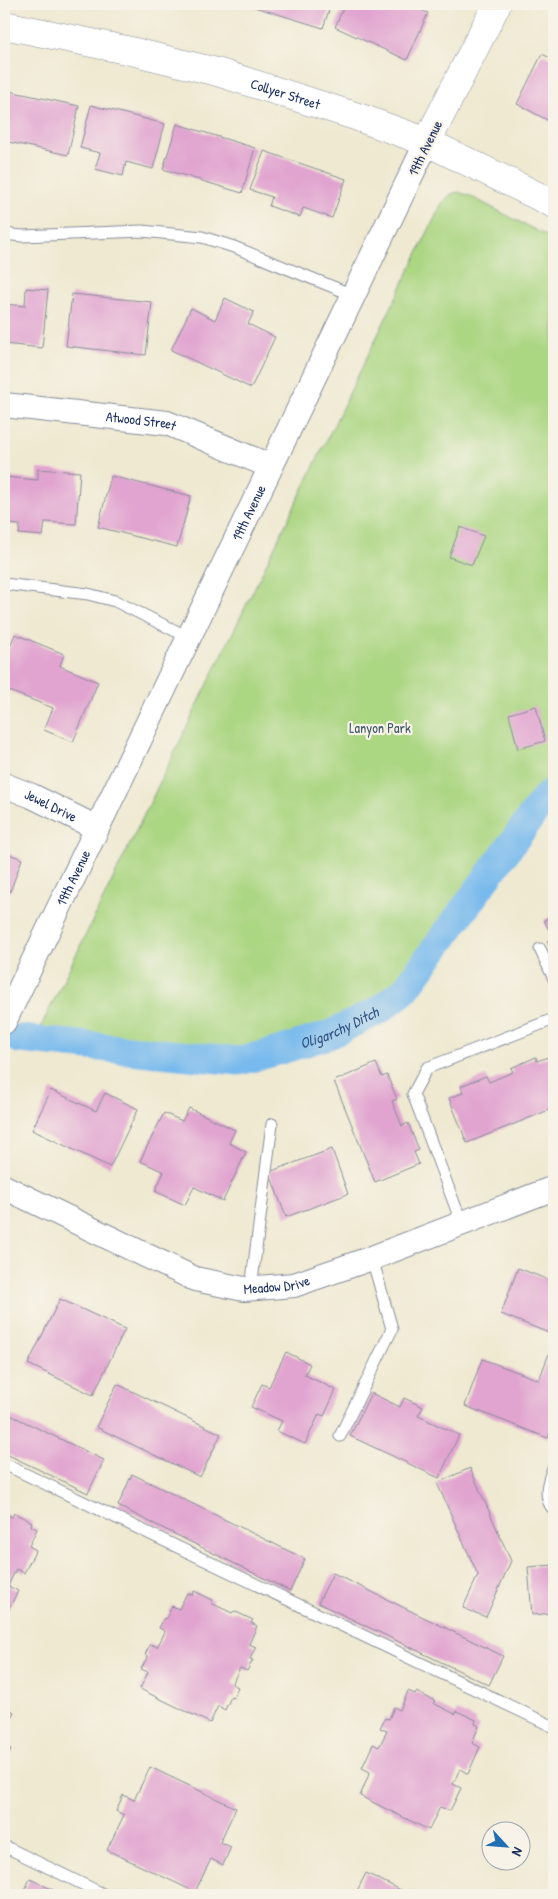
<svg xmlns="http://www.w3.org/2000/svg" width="558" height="1899" viewBox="0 0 558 1899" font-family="'Patrick Hand',sans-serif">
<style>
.green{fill:#abd682;stroke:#638270}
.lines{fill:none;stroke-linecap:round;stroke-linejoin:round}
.canal{stroke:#78baed;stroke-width:29}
.building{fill:#e1a4d0}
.service-casing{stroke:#858c98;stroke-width:13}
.minor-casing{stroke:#858c98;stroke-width:26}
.tertiary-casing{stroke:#858c98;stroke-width:29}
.service{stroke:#fff;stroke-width:11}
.minor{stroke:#fff;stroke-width:24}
.tertiary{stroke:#fff;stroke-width:28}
.labels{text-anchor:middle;stroke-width:4.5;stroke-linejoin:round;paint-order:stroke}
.street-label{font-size:14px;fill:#1b2f5e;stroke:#f7f3e8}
.park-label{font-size:14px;fill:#3f5967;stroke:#f7f3e8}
.water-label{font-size:15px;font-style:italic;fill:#325282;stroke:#f7f3e8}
</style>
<rect width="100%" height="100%" fill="#f7f3e8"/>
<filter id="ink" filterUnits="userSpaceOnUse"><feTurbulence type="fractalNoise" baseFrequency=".02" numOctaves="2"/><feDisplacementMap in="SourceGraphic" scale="10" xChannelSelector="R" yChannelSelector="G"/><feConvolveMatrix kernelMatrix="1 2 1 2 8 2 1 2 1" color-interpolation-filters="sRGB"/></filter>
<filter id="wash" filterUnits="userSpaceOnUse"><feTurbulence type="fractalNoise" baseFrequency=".0096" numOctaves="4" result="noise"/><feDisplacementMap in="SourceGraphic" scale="20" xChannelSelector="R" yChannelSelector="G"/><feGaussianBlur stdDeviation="1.12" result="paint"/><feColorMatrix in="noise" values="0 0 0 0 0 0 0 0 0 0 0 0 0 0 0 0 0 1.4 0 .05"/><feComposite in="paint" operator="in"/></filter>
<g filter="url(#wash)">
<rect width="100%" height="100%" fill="#efe9d1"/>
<path class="green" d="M458 192 468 195 554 240V818L544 799 405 990 378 1011 329 1035 278 1051 239 1061 34 1041 442 203 451 194Z"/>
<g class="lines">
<path class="canal" id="s1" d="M20 1039 239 1061 278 1051 329 1035 378 1011 405 990 545 798 554 790"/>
</g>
<g id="blocks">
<path class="building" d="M245 4H331L323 28Z
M345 4H408L428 13 407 60 335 27Z
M542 54 554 60V117L551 122 517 104Z
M4 90 79 106 68 155 4 141Z
M91 105 165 124 153 169 126 162 123 176 95 169 100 153 80 148Z
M177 124 255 148 242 193 163 169Z
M264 151 346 179 332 218 303 208 300 217 269 206 272 197 250 190Z
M26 288 48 290 42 348 4 344V304L25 306Z
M72 294 152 302 146 355 66 346Z
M225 298 254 312 248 324 275 337 251 388 171 350 191 308 215 320Z
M38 469 80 472 76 524 45 522 43 536 19 534 20 525 4 524V477L38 480Z
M111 476 191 496 177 547 98 527Z
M460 527 484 536 472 565 449 557Z
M15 634 64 654 60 666 98 682 73 742 44 730 53 708 4 689V662Z
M536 706 545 741 518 749 509 714Z
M4 852 22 859 10 892 4 890Z
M554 915V955L547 941 553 939 544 920Z
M551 1056 554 1065V1108L467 1143 449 1098 463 1093 461 1086 486 1076 489 1082 513 1072 511 1068 536 1057 537 1061Z
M376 1063 382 1077 387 1075 397 1099 392 1101 402 1126 408 1123 419 1150 414 1152 419 1164 375 1182 334 1081Z
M51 1090 96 1111 105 1093 138 1109 110 1167 32 1130Z
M189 1108 235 1130 229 1143 246 1152 223 1201 194 1187 185 1205 155 1191 164 1172 140 1161 164 1113 182 1121Z
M332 1149 348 1194 286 1217 269 1172Z
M518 1268 554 1282V1335L501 1314Z
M60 1299 125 1329 93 1395 28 1364Z
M554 1340V1421L548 1438 465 1406 482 1359 539 1380Z
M286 1352 310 1364 305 1375 336 1390 324 1416 319 1414 305 1444 277 1431 282 1421 251 1407 262 1384 269 1387Z
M117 1384 221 1434 200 1477 96 1427Z
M371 1393 400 1407 404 1398 423 1407 418 1416 459 1435 439 1478 350 1436Z
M4 1412 104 1460 88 1493 4 1453Z
M470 1468 511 1561 486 1617 463 1608 478 1575 437 1483Z
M132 1474 305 1559 290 1591 118 1506Z
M4 1513 12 1517 14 1513 32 1522 31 1526 37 1529 29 1546 36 1550 24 1573 16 1569 8 1586 18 1591 6 1614 4 1613Z
M554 1565V1613L532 1615 528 1567Z
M333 1573 503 1656 489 1685 318 1603Z
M194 1591 213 1600 211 1603 232 1613 234 1611 253 1620 251 1623 257 1626 249 1644 256 1647 250 1659 253 1660 247 1671 240 1668 232 1684 238 1687 234 1698 231 1697 225 1710 218 1706 210 1723 140 1689 148 1672 141 1669 148 1656 145 1655 150 1644 157 1647 162 1638 165 1631 159 1628 164 1618 166 1619 172 1606 179 1609 187 1593 193 1595Z
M408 1691 415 1694 416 1692 435 1701 433 1703 455 1714 457 1711 476 1720 475 1724 479 1726 472 1743 480 1747 468 1774 460 1769 453 1784 461 1788 450 1811 440 1807 429 1830 360 1796 370 1772 362 1768 373 1744 379 1747 387 1731 380 1728 385 1718 389 1719 394 1707 400 1710Z
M4 1707 14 1712 4 1733Z
M4 1747 11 1749 4 1765Z
M150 1767 236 1808 220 1842 231 1847 223 1865 211 1859 195 1892 107 1850 124 1815 116 1811 123 1795 134 1800Z
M366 1873 411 1895H355Z
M30 1879 64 1895H22Z"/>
</g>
</g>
<g filter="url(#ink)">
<use href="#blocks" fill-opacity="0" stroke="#858c98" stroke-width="1"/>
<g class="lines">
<g class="service-casing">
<path id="service" d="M4 234 22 236 142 231 202 237 234 247 353 295
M4 584 88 594 115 601 188 637
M540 949 554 979
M462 1224 413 1094 427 1068 554 1019
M251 1288 272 1124
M340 1436 392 1329 372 1258
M4 1464 554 1727
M554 1466C548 1480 542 1498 554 1510
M4 1846 105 1895"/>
</g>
<g class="minor-casing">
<g id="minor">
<path id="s2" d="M4 405 167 423 270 466"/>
<path id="s3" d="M4 785 32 796 97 828"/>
<path id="s4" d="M4 1022 427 142"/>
<path id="s5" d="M4 1187 195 1279 244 1289 294 1285 372 1258 554 1188"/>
</g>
</g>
<g class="tertiary-casing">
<g id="tertiary">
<path id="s6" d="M4 25 131 51 217 72 358 117 427 142 554 204"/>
<path d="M427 142 497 4"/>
</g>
</g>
<use href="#service" class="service"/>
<use href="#minor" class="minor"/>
<use href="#tertiary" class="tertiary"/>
</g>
</g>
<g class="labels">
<g class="street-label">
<text dy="5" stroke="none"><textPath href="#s6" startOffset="290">Collyer Street</textPath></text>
<text transform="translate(425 148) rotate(-64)" y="5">19th Avenue</text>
<text dy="5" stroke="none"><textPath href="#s2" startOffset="138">Atwood Street</textPath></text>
<text dy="5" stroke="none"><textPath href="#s4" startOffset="565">19th Avenue</textPath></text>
<text dy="5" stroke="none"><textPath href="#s3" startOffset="51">Jewel Drive</textPath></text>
<text dy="5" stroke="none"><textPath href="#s4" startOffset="160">19th Avenue</textPath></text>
<text dy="5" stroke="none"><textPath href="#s5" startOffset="295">Meadow Drive</textPath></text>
</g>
<g class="park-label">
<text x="380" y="733">Lanyon Park</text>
</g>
<g class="water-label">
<text dy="5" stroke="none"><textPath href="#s1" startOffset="326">Oligarchy Ditch</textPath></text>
</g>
</g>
<rect width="558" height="1899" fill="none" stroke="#f7f3e8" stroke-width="20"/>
<g transform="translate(506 1846) rotate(116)"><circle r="24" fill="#f7f3e8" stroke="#9fa5b1"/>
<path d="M0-4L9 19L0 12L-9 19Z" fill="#1f6fb2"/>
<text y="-8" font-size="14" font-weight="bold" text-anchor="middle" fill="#1b2f5e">N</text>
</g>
</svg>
